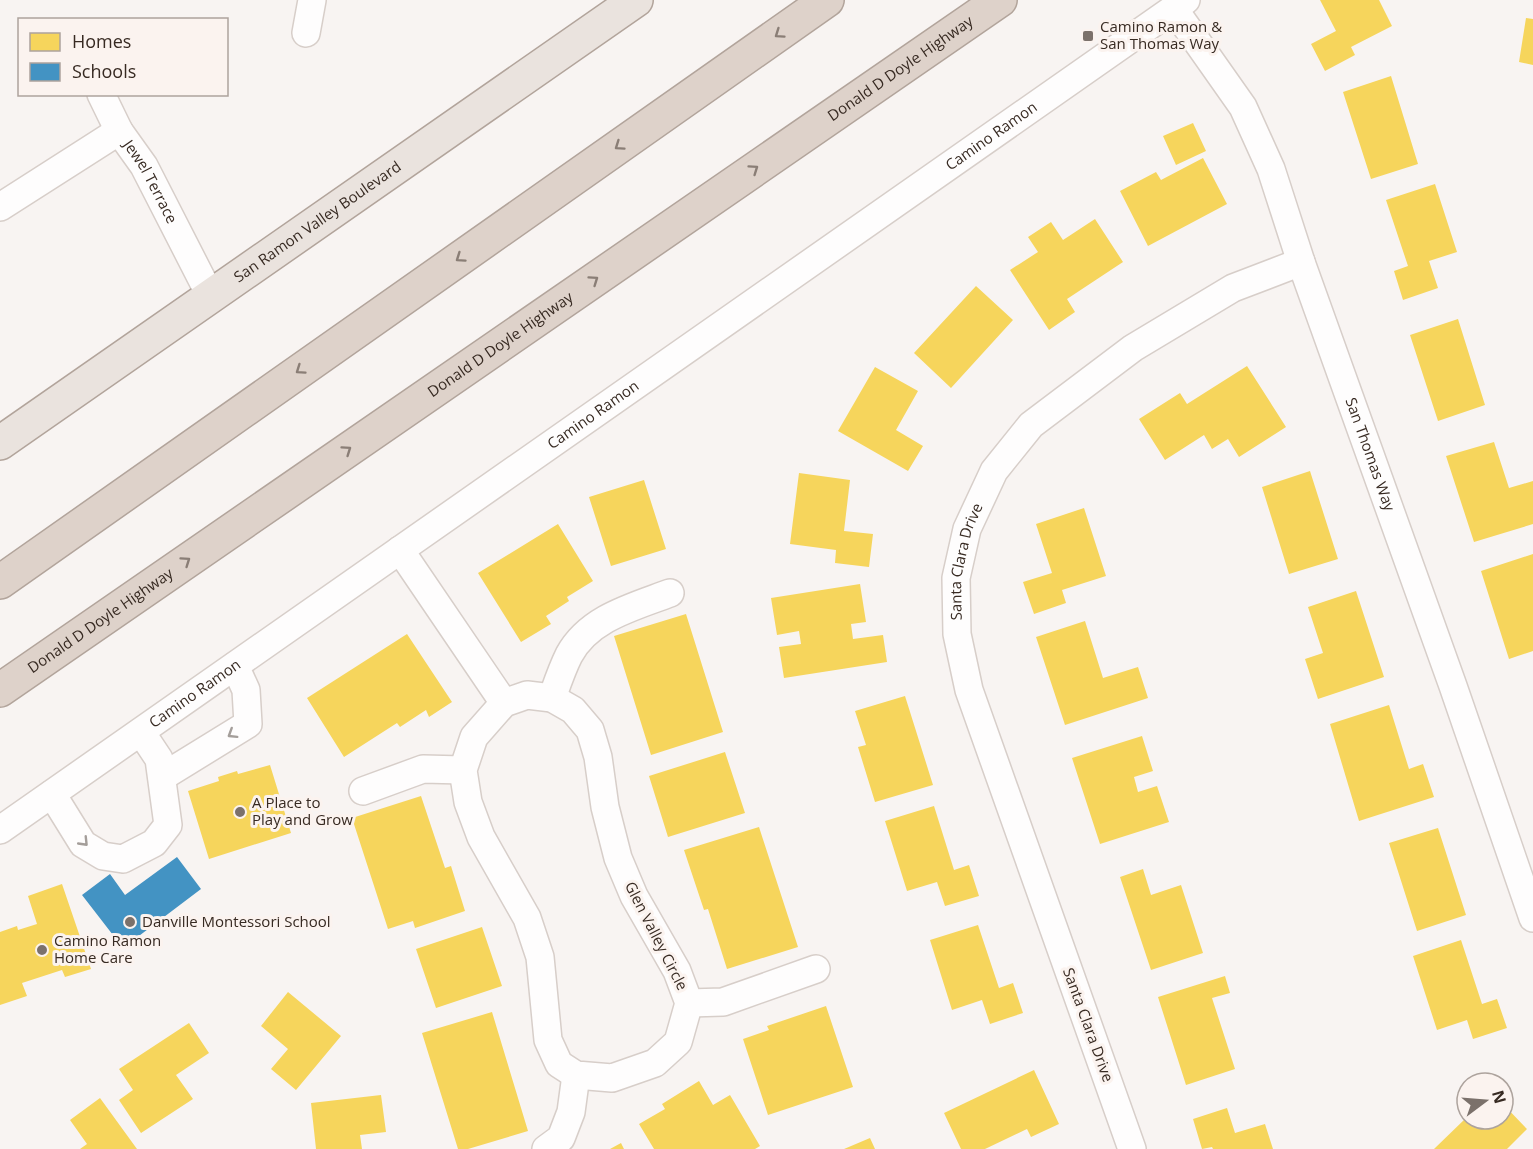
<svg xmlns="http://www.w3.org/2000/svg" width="1533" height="1149" viewBox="0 0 1533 1149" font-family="'Open Sans',sans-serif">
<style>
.homes{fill:#f6d55c}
.schools{fill:#4393c3}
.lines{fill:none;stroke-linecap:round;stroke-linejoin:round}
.minor-casing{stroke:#d7cec9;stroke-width:30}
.major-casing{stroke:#b2a49b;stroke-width:36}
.highway-casing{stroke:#b2a49b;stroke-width:36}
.minor{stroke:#fefdfd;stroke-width:27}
.major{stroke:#eae3de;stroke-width:33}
.highway{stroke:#ded2ca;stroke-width:33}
.oneway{stroke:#8a7e76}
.oneway2{stroke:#a49e9a}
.poi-dot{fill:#7b716b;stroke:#fbf3ef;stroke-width:2}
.labels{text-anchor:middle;stroke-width:6;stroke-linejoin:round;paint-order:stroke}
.poi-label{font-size:15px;fill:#372a22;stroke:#fbf3ef;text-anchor:start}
.street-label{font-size:15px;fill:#372a22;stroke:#fbf3ef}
</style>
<rect width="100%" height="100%" fill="#f8f4f2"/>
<path class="homes" d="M1320 0H1379L1392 26 1351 47 1355 55 1325 71 1311 44 1336 31Z
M1526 18 1533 19V65L1519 62Z
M1391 76 1418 164 1371 179 1343 92Z
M1193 123 1206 151 1176 165 1163 136Z
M1203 158 1227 204 1148 246 1120 191 1156 172 1161 180Z
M1435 184 1457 252 1429 261 1438 288 1403 300 1394 271 1408 266 1386 200Z
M1095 219 1123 262 1067 299 1075 312 1049 330 1010 270 1038 252 1028 237 1051 222 1063 240Z
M976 286 1013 320 951 388 914 353Z
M1458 319 1485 405 1438 421 1410 335Z
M1247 366 1286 427 1239 457 1228 439 1212 449 1204 435 1165 460 1139 419 1180 393 1187 404Z
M875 367 918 391 896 430 923 446 908 471 838 431Z
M1494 442 1509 488 1533 481V524L1474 542 1446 456Z
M1310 471 1338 559 1289 574 1262 487Z
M799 473 850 480 844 531 873 534 869 567 835 563 836 550 790 544Z
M644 480 666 549 611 566 589 497Z
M1084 508 1106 576 1062 590 1066 603 1034 614 1023 582 1052 573 1036 524Z
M558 524 593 581 567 597 569 601 546 616 551 624 521 642 478 573Z
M1533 554V651L1509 659 1481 571Z
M860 584 866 622 851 624 853 639 883 635 887 662 784 678 779 647 801 644 799 631 777 635 771 598Z
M1356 591 1384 677 1318 699 1305 659 1323 653 1308 607Z
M686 614 723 732 651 755 614 636Z
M1085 621 1103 678 1138 667 1148 698 1065 725 1036 637Z
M407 634 452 702 429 717 426 710 400 727 397 723 344 757 307 698Z
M905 696 933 785 875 802 858 747 866 745 855 711Z
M1389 705 1409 769 1423 764 1434 797 1359 821 1330 724Z
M1142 736 1153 771 1134 777 1138 792 1157 786 1169 822 1100 844 1072 758Z
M725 752 745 813 668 837 649 776Z
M270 765 291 833 209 859 188 791 219 781 218 777 237 771 238 774Z
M421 796 445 868 451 866 465 911 415 928 413 921 388 929 352 818Z
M934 806 954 870 969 865 979 896 945 906 937 882 907 891 885 821Z
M759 827 798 947 727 969 708 909 704 910 684 850Z
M1438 828 1466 915 1417 931 1389 843Z
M1143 869 1151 895 1181 885 1203 953 1151 970 1120 877Z
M62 884 91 969 65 977 62 970 22 983 27 996 0 1005V932L17 926 18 930 37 924 28 896Z
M978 925 999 988 1013 983 1023 1013 990 1024 982 1000 952 1010 930 940Z
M482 927 502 986 436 1008 416 949Z
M1461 940 1482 1004 1497 999 1507 1028 1473 1039 1467 1020 1437 1030 1413 956Z
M1225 976 1230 993 1212 998 1235 1069 1186 1085 1158 997Z
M288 992 341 1036 296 1090 271 1069 288 1049 261 1026Z
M826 1006 853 1087 768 1115 743 1039 769 1030 767 1026Z
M492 1012 528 1131 468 1149H458L422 1033Z
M189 1023 209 1053 176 1075 193 1099 141 1133 119 1100 133 1090 119 1069Z
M1034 1070 1059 1124 1031 1137 1027 1129 985 1149H961L944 1113Z
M699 1081 713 1105 730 1095 760 1146 755 1149H654L639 1124 665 1109 662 1104Z
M381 1095 386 1132 360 1135 362 1149H316L311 1103Z
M100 1098 137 1149H80L87 1144 70 1120Z
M1503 1104 1527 1129 1507 1149H1434L1467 1117V1119H1503Z
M1227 1108 1235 1133 1265 1124 1273 1149H1213L1212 1147 1202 1149 1193 1119Z
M870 1138 875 1149H844Z
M621 1143 624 1149H610Z"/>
<path class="schools" d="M177 857 201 889 123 948 82 895 110 874 125 895Z"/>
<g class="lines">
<g class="minor-casing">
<g id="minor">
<path id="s1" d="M1174 9 1243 107 1271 169 1301 262 1453 686 1533 918"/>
<path d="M306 33 312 0"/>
<path d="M101 94 119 131"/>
<path id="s2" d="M0 207 119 131 144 166 211 297"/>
<path d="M400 550 504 703"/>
<path d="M527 695 552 698 573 710 590 730 598 757 605 807 618 858 634 896 677 971 689 1003 678 1042 655 1063 612 1078 576 1075 559 1064 548 1040 540 957 527 918 481 837 468 802 463 770 474 737 504 703Z"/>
<path d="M552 698C557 684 562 669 569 655 589 618 633 607 670 593"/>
<path d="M162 777 248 724 246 690 235 666"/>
<path d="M363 791 423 769 463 770"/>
<path d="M52 794 83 844 103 856 123 859 154 843 168 825 159 759 141 732"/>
<path id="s3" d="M0 830 1186 0"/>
<path d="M689 1003 723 1002 816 969"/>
<path d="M546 1149 561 1138 571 1112 576 1075"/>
<path id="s4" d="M1132 1149 969 690 957 634 956 578 967 529 994 471 1031 425 1133 348 1233 288 1301 262"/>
</g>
</g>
<g class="major-casing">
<g id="major">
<path id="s5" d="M0 443 636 0"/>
</g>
</g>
<g class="highway-casing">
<g id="highway">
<path d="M0 582 827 0"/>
<path id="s6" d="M0 690 1000 0"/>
</g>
</g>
<use href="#minor" class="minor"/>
<use href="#major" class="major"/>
<use href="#highway" class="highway"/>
</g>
<defs><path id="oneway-chevron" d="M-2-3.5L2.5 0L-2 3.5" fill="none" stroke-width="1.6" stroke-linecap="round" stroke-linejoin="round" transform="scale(1.5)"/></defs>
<g class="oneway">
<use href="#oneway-chevron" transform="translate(779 34) rotate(145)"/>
<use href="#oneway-chevron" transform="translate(619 146) rotate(145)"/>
<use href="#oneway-chevron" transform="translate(754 169) rotate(-35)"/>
<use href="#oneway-chevron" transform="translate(460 258) rotate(145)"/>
<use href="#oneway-chevron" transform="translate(594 280) rotate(-35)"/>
<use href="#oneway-chevron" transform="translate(300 370) rotate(145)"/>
<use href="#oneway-chevron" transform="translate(347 450) rotate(-35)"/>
<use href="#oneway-chevron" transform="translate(186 561) rotate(-35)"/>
</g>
<g class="oneway2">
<use href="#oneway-chevron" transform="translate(232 734) rotate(148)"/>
<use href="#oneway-chevron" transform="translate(84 842) rotate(46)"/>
</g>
<g class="poi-dot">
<rect x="1082" y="30" width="12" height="12" rx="3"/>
<circle cx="240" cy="812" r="6"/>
<circle cx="130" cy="922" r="6"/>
<circle cx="42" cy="950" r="6"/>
</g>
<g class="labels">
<g class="poi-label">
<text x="1100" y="32">Camino Ramon &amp;<tspan x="1100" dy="17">San Thomas Way</tspan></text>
<text x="252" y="808">A Place to<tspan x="252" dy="17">Play and Grow</tspan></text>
<text x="142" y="927">Danville Montessori School</text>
<text x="54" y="946">Camino Ramon<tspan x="54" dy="17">Home Care</tspan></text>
</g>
<g class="street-label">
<text dy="5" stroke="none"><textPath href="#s6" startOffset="1094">Donald D Doyle Highway</textPath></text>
<text dy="5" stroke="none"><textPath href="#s3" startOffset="1210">Camino Ramon</textPath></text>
<text dy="5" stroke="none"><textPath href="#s2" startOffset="201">Jewel Terrace</textPath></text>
<text dy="5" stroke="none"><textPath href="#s5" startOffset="387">San Ramon Valley Boulevard</textPath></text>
<text dy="5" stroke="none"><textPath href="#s6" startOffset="608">Donald D Doyle Highway</textPath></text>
<text dy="5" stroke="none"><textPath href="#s3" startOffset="724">Camino Ramon</textPath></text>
<text dy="5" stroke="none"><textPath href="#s1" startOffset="490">San Thomas Way</textPath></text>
<text dy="5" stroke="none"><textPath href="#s4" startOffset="618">Santa Clara Drive</textPath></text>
<text dy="5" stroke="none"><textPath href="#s6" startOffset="122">Donald D Doyle Highway</textPath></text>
<text dy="5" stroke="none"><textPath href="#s3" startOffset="238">Camino Ramon</textPath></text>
<text transform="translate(656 936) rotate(63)" y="5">Glen Valley Circle</text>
<text transform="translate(1088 1025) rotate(70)" y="5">Santa Clara Drive</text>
</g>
</g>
<rect x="18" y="18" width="210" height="78" fill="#fbf3ef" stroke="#ada39d" stroke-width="1.5"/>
<rect x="30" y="33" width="30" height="18" fill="#f6d55c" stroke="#ada39d" stroke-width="1.5"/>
<text x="72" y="48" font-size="18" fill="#372a22">Homes</text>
<rect x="30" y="63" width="30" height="18" fill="#4393c3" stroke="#ada39d" stroke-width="1.5"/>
<text x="72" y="78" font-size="18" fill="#372a22">Schools</text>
<g transform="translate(1485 1101) rotate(74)"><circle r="28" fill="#fbf3ef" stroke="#ada39d" stroke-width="1.5"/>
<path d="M0-4.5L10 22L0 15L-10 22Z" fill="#7b716b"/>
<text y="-9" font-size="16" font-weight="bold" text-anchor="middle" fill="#372a22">N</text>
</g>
</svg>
